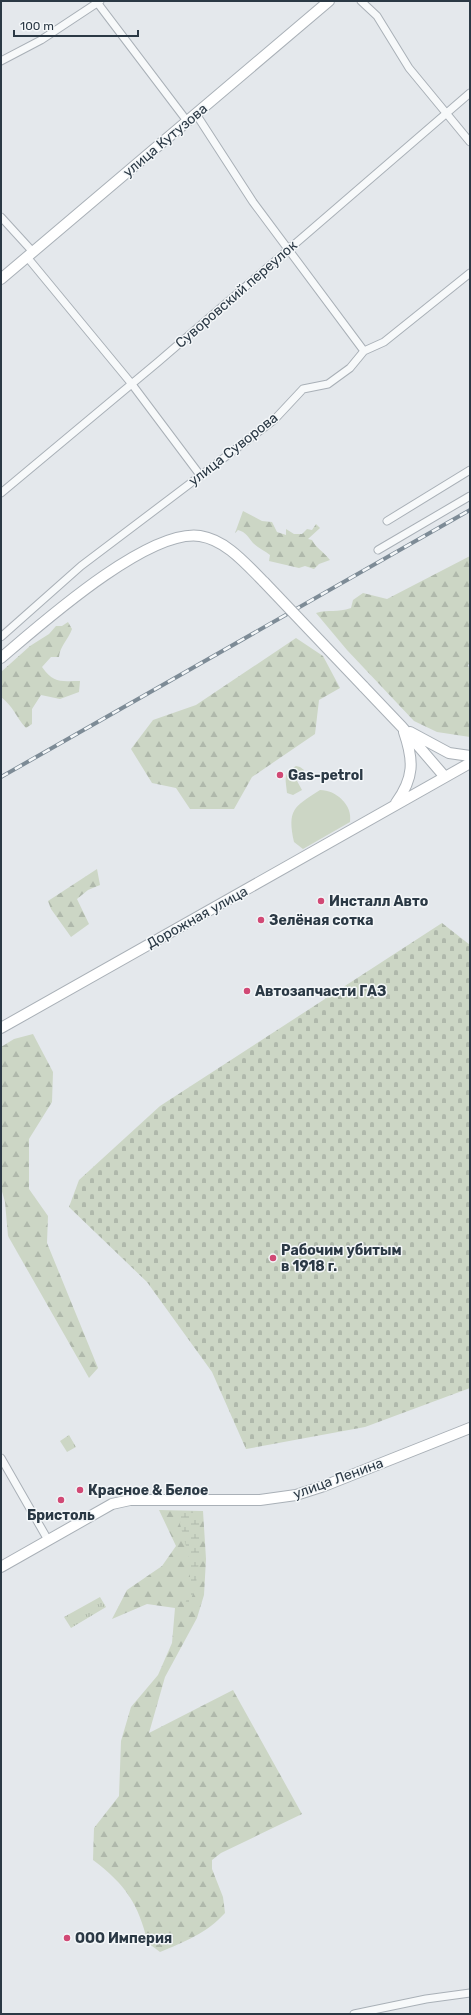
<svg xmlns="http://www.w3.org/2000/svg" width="471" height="2015" viewBox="0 0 471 2015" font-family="Rubik,sans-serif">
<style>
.grass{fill:#ccd6c5}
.forest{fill:url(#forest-firs)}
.wetland{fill:url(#wetland-marsh)}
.cemetery{fill:url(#cemetery-stones)}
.park{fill:url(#park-tufts)}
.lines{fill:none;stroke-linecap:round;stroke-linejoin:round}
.street-casing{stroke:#a9b0b7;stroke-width:9}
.secondary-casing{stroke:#a9b0b7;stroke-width:12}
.street{stroke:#f7f9fa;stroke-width:7}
.secondary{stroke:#fff;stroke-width:10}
.rail-casing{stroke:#7d8b96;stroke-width:4}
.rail{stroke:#f4f7f9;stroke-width:2.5;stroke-dasharray:8;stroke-linecap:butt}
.secondary-bridge-casing{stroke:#a9b0b7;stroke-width:12;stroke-linecap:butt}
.secondary-bridge{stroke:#fff;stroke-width:10}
.poi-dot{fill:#d14975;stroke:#f4f7f9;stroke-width:1.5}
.labels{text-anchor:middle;stroke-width:3;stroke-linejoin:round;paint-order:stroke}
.street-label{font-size:14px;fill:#2b3945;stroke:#f4f7f9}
.poi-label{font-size:14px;font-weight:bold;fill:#2b3945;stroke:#f4f7f9;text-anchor:start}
</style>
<defs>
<pattern id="forest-firs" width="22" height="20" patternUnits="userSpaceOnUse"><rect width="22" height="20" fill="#ccd6c5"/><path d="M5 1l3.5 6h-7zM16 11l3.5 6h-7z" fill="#afb8ab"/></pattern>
<pattern id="wetland-marsh" width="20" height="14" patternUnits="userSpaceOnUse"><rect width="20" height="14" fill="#ccd6c5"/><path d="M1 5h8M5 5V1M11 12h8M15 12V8" fill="none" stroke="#afb8ab"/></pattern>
<pattern id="cemetery-stones" width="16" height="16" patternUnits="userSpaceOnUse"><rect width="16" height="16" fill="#ccd6c5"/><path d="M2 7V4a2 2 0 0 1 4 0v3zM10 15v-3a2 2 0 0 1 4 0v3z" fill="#afb8ab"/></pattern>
<pattern id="park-tufts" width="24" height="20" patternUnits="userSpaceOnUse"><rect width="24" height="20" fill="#ccd6c5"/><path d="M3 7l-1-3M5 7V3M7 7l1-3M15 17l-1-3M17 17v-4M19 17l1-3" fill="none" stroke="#afb8ab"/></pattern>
</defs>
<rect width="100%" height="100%" fill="#e4e8ec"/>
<path class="grass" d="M296 766 300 767 304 770V774L296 779 302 790 293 795 287 793C286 779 282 774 296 766Z
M320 790C336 790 353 805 350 822L303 849 294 842C287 809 294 807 320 790Z"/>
<path class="forest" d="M243 511 262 521 272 522 277 532 286 535V529L294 534H302L307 529 312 530 316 524 320 528 308 539 312 540C316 548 324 552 330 560L319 564 314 569 305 566 299 568 269 561 270 555C265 551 258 548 253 543 248 537 246 532 238 530L235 533Z
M470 556V663L468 665 470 671V737L437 732 414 721 347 650 316 613C329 609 337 613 351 608L353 600 363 593 387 599Z
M68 622 72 629C68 640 60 646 59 657H51L42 667C54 684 61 681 80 681L79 692 60 699 41 695 32 709V724L26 728C15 716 14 707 1 697V672L30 646 49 634 56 626H62Z
M296 638 323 656 340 688 319 700 315 734 252 777 234 809H190L176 788 152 783 131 749 153 720 196 705Z
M97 869 100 885 88 890 77 899 89 924 71 937 51 909 48 901Z
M33 1034 53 1072 52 1102 29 1139V1189L48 1216 47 1243 98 1368 89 1378 8 1236 5 1202 1 1188V1047L14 1039Z
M159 1510 203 1511 206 1559 204 1595 197 1618 165 1677 149 1733 233 1690 302 1814 221 1853 212 1860V1869L223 1897 225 1913C207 1933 184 1942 160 1952L148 1943C138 1903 126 1885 93 1860L94 1828 119 1796 121 1741 131 1707 158 1675 172 1643 175 1608 147 1604 112 1619 127 1590 162 1566 176 1546Z"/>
<path class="wetland" d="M181 1512 199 1513C199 1539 203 1594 182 1612L190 1590V1575L189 1557 180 1524Z"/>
<path class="cemetery" d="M442 923 470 945V1388L365 1427 246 1449 212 1372 147 1282 69 1207 79 1180 160 1106Z"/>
<path class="park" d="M69 1435 76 1447 67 1452 60 1441Z
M100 1597 106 1607 71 1628 64 1617Z"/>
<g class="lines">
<g class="street-casing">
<path id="street" d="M96 1 187 121
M361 1 377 16 409 68 470 142
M1 61 41 40 100 1
M196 114 253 202 364 351
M1 217 33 252
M27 257 131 383 200 475
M1 493 158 362 470 93
M387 521 470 470
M378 550 470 496
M1 637 81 566 274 420 303 389 328 384 350 368 364 351 384 342 470 273
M1 1458 48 1540
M354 2014 426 1999 470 1993"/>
</g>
<g class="secondary-casing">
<path id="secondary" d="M1 279 329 1
M1 658C40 625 148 528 200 536 226 540 246 564 264 582
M363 686 402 727 445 777
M410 732 449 753 470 756
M396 803C414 778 414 761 404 732
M1 1028 470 763
M1 1567 112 1504 130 1500H260L296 1495 324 1486 470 1428"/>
</g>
<use href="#street" class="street"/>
<use href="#secondary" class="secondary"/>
<g class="rail-casing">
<path id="rail" d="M1 777 470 510"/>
</g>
<use href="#rail" class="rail"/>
<g class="secondary-bridge-casing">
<path id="secondary-bridge" d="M264 582 363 686"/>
</g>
<use href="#secondary-bridge" class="secondary-bridge"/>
</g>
<g class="poi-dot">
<circle cx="280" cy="775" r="4"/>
<circle cx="321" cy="901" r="4"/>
<circle cx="261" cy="920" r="4"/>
<circle cx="247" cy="991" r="4"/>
<circle cx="273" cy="1258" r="4"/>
<circle cx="80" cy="1490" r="4"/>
<circle cx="61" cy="1500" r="4"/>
<circle cx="67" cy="1938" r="4"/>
</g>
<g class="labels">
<g class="street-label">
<text transform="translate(165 140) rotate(-40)" y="5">улица Кутузова</text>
<text transform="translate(236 294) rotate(-41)" y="5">Суворовский переулок</text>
<text transform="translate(233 449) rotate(-38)" y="5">улица Суворова</text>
<text transform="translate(197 917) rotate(-29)" y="5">Дорожная улица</text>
<text transform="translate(338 1478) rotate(-20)" y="5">улица Ленина</text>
</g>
<g class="poi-label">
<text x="288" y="780">Gas-petrol</text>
<text x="329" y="906">Инсталл Авто</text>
<text x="269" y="925">Зелёная сотка</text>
<text x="255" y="996">Автозапчасти ГАЗ</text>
<text x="281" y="1255">Рабочим убитым<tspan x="281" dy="16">в 1918 г.</tspan></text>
<text x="88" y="1495">Красное &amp; Белое</text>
<text x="61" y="1520" text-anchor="middle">Бристоль</text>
<text x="75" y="1943">ООО Империя</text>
</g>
</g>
<rect width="471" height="2015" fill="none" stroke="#2b3945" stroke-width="4"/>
<path d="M14 30v6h124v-6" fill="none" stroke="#2b3945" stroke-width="2"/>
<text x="20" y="30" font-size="12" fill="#2b3945" stroke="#f4f7f9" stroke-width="3" paint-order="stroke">100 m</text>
</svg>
